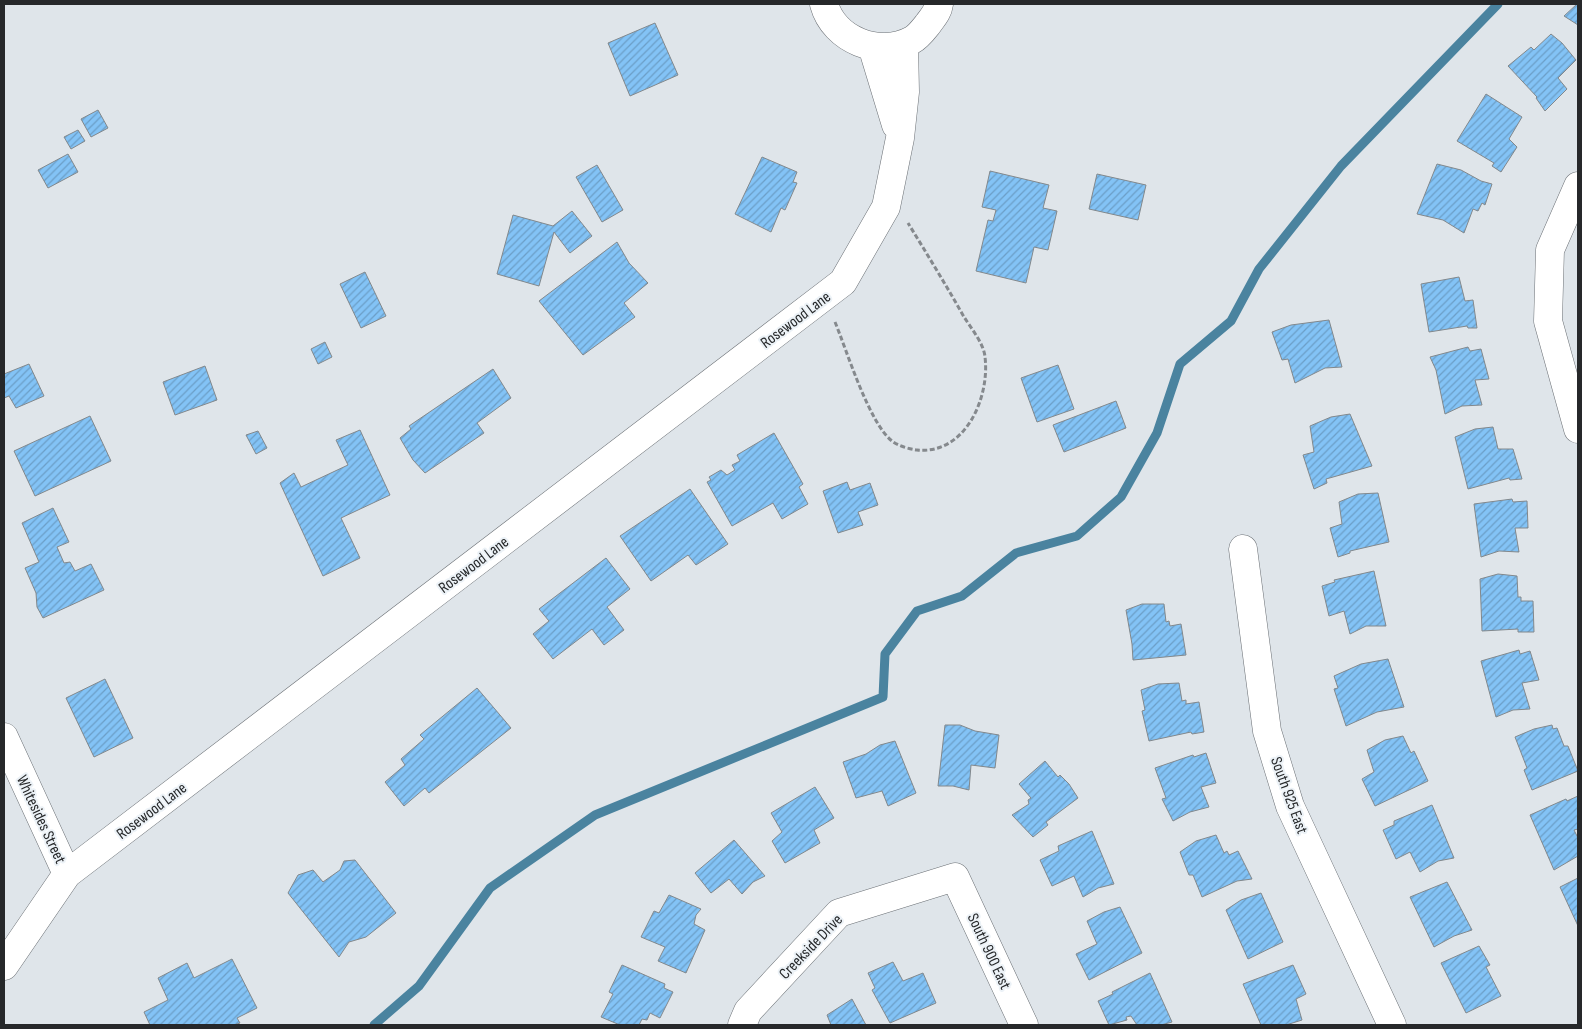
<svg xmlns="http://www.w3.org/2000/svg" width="1582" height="1029" viewBox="0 0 1582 1029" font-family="'Sofia Sans Condensed',sans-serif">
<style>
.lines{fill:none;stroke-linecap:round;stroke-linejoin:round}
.stream{stroke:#4a839f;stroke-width:9}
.building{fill:url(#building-hatch);stroke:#82888c}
.minor-casing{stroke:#6c7176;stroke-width:29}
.path{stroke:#85898d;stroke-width:3;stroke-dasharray:5 2.5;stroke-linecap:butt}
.minor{stroke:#fff;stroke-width:28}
.labels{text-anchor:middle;stroke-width:4;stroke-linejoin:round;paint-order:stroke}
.street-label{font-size:16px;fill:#26282a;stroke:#ecf2f7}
</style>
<defs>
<pattern id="building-hatch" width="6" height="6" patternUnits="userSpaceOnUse" patternTransform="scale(1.25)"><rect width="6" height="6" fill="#83c3f6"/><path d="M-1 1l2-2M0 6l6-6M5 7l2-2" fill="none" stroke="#6b9ec7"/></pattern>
</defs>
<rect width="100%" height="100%" fill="#dfe5ea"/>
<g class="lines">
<path class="stream" d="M374 1025 419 986 490 888 595 815 883 697 885 654 917 611 962 596 1016 553 1077 536 1121 497 1157 433 1180 364 1231 321 1259 269 1341 166 1498 4"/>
</g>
<path class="building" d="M1577 4H1578V25L1564 16Z
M655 23 678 75 630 96 608 43Z
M1551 34 1562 43 1576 60 1558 78 1567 89 1545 111 1536 98 1537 97 1508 66 1531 47 1534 50Z
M1486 94 1522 117 1509 139 1517 147 1501 172 1492 166 1494 163 1457 141Z
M98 110 108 128 91 137 81 119Z
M78 130 85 141 71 149 64 137Z
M68 154 78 172 48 188 38 170Z
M762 157 797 172 793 182 797 183 785 210 781 208 771 232 735 214Z
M1437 164 1461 170 1481 181 1492 184 1485 205 1482 203 1478 211 1473 209 1464 233 1443 220 1417 214Z
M597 165 623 210 602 222 576 177Z
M990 171 1049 185 1043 208 1057 211 1048 250 1034 247 1026 283 976 271 988 220 993 221 996 210 982 207Z
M1097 174 1146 185 1138 220 1089 209Z
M572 211 592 236 570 253 554 232 539 286 497 274 513 215 553 226Z
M617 242 629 263 648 283 624 303 635 317 583 355 539 301Z
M365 272 386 316 361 328 340 284Z
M1459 277 1465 301 1473 300 1477 328H1468L1467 326 1429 332 1421 284Z
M1329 320 1342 367 1325 368 1295 383 1288 359 1282 360 1272 332 1291 325Z
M325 342 332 357 318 364 311 349Z
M1468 347 1470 351 1481 349 1489 379 1475 380 1482 405 1462 406 1445 414 1436 370 1430 357Z
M29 364 44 396 16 408 9 396 4 398V374Z
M1058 365 1074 409 1037 422 1021 378Z
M205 366 217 400 175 415 163 382Z
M493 369 511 398 477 423 484 433 425 473 413 460 400 438 411 429 409 426Z
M1116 401 1126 428 1064 452 1053 425Z
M1350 414 1372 466 1326 479 1327 483 1314 489 1303 455 1314 452 1310 426 1331 417Z
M90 416 111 461 35 496 14 451Z
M1493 427 1498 449H1513L1522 479 1510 480 1509 478 1468 489 1455 437 1475 429Z
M360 430 390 495 341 518 360 558 323 576 280 483 294 473 301 487 348 465 336 440Z
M258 431 267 448 256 454 246 435Z
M774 433 803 484 799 487 808 504 782 519 773 503 732 526 707 482 711 480 709 477 721 470 727 475 735 470 732 465 740 461 737 455Z
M847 482 850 490 870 483 878 505 858 512 863 525 838 533 823 491Z
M690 489 728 544 696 565 688 555 651 581 620 536Z
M1378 493 1389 542 1350 551V553L1338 557 1330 528 1342 524 1339 502 1358 494Z
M1512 499 1513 502 1527 501 1528 528H1515L1519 552 1499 551 1481 557 1474 504Z
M53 508 69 542 57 547 64 563 70 562 75 571 91 564 104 590 43 618 37 607 36 593 25 568 39 562 22 523Z
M606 558 630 589 607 607 624 630 604 645 592 629 553 659 533 634 549 621 539 609Z
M1374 571 1386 626H1366L1350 634 1344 611 1329 616 1322 586 1335 582 1334 580Z
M1498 574 1517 576 1518 597H1521V601H1533L1534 632H1518V629L1482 631 1480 579Z
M1142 604H1164L1166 622 1169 621 1170 626 1181 624 1186 655 1133 660 1132 644 1126 610Z
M1519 650 1520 654 1530 651 1539 680 1522 683 1530 709 1513 710 1496 717 1481 661Z
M1388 659 1404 707 1377 712 1346 726 1334 689 1338 688 1334 676 1361 664Z
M105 679 133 738 94 757 66 698Z
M1179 683 1182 701 1186 700V704L1199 702 1204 732 1192 734 1191 732 1149 741 1142 711 1145 710 1141 690 1158 684Z
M477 688 511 728 429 793 425 788 404 806 385 782 405 765 401 759 424 739 420 735Z
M945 725H960L975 731 999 735 995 768 971 765 969 790 953 786H938Z
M1552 725 1553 729 1557 728 1564 746H1568L1578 771 1532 790 1524 770 1527 768 1515 737 1534 729Z
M1403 736 1411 753 1414 751 1428 781 1375 806 1362 779 1374 772 1367 750 1385 740Z
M895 741 916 793 888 806 882 791 856 798 843 762 866 754 880 745Z
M1206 753 1216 783 1201 787 1209 807 1190 812 1173 821 1162 799 1166 798 1155 768 1193 755 1194 757Z
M1045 761 1058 777 1060 775 1069 784 1078 798 1046 822 1048 825 1033 837 1012 815 1029 804 1028 800 1031 798 1019 784Z
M815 787 834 818 814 830 820 843 785 863 772 841 782 832 771 813Z
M1578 796V829L1574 830 1578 838V856L1554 870 1530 815 1566 799 1567 801Z
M1432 805 1454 858 1438 861 1420 872 1410 852 1396 859 1383 830 1394 825V821Z
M1092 831 1114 884 1098 888 1083 897 1074 876 1052 886 1040 860 1059 851 1058 846Z
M1216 835 1224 853 1227 851 1229 855 1238 851 1252 879 1237 881 1202 897 1193 875H1189L1180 852 1196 841Z
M734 840 765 876 753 882 742 894 729 879 711 893 695 873Z
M355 860 396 913 366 937 349 942 339 957 288 893 298 875 313 870 323 882 340 870 344 861Z
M1578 878V926L1560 887Z
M1447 882 1472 930 1454 936 1434 947 1410 897Z
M1261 893 1283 942 1248 959 1226 910 1241 900Z
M669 895 701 909 696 915 694 924 705 930 686 973 658 961 665 947 641 937 654 911 659 913Z
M1120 907 1142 953 1089 980 1076 954 1097 944 1087 921 1104 912Z
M1479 946 1490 965 1486 967 1501 996 1466 1013 1441 963Z
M232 959 257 1008 237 1018 240 1023 234 1025H150L144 1012 168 1000 158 978 187 963 194 978Z
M893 962 903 981 923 973 936 1003 890 1023 872 990 875 988 868 973Z
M622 965 665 984 664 988 673 992 660 1018 650 1013 647 1020 642 1019 639 1025H620L601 1017 613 994 609 992Z
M1293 965 1306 994 1296 999 1302 1020 1286 1025H1261L1243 984Z
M1150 973 1172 1022 1161 1025H1137L1131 1016 1126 1017 1127 1020 1109 1025 1098 1001 1113 994 1112 992Z
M852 999 866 1025H831L827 1015Z"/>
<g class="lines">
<g class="minor-casing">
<path id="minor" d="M824 4C834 40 879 58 912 40 918 37 924 29 928 24 933 17 938 12 939 4
M872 46 896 125
M1578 186 1550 250 1548 321 1578 429
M1243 549 1267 731 1290 806 1392 1025
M4 737 67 874
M4 966 67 874 843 282 886 207 900 138 905 92 904 44
M742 1025 748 1011 839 913 955 877 1024 1025"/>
</g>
<path class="path" d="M835 322C847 351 869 423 892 441 898 446 909 449 917 450 965 455 990 398 985 357 984 344 971 328 964 317 946 285 927 254 908 223"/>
<use href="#minor" class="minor"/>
</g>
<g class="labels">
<g class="street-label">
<text transform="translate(795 319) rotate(-37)" y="6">Rosewood Lane</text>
<text transform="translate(473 564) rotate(-37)" y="6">Rosewood Lane</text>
<text transform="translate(1290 795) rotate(70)" y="6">South 925 East</text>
<text transform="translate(151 810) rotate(-37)" y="6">Rosewood Lane</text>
<text transform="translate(42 819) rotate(65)" y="6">Whitesides Street</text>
<text transform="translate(810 946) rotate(-46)" y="6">Creekside Drive</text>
<text transform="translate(990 951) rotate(65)" y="6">South 900 East</text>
</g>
</g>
<rect width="1582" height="1029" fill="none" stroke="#26282a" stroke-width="10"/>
</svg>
